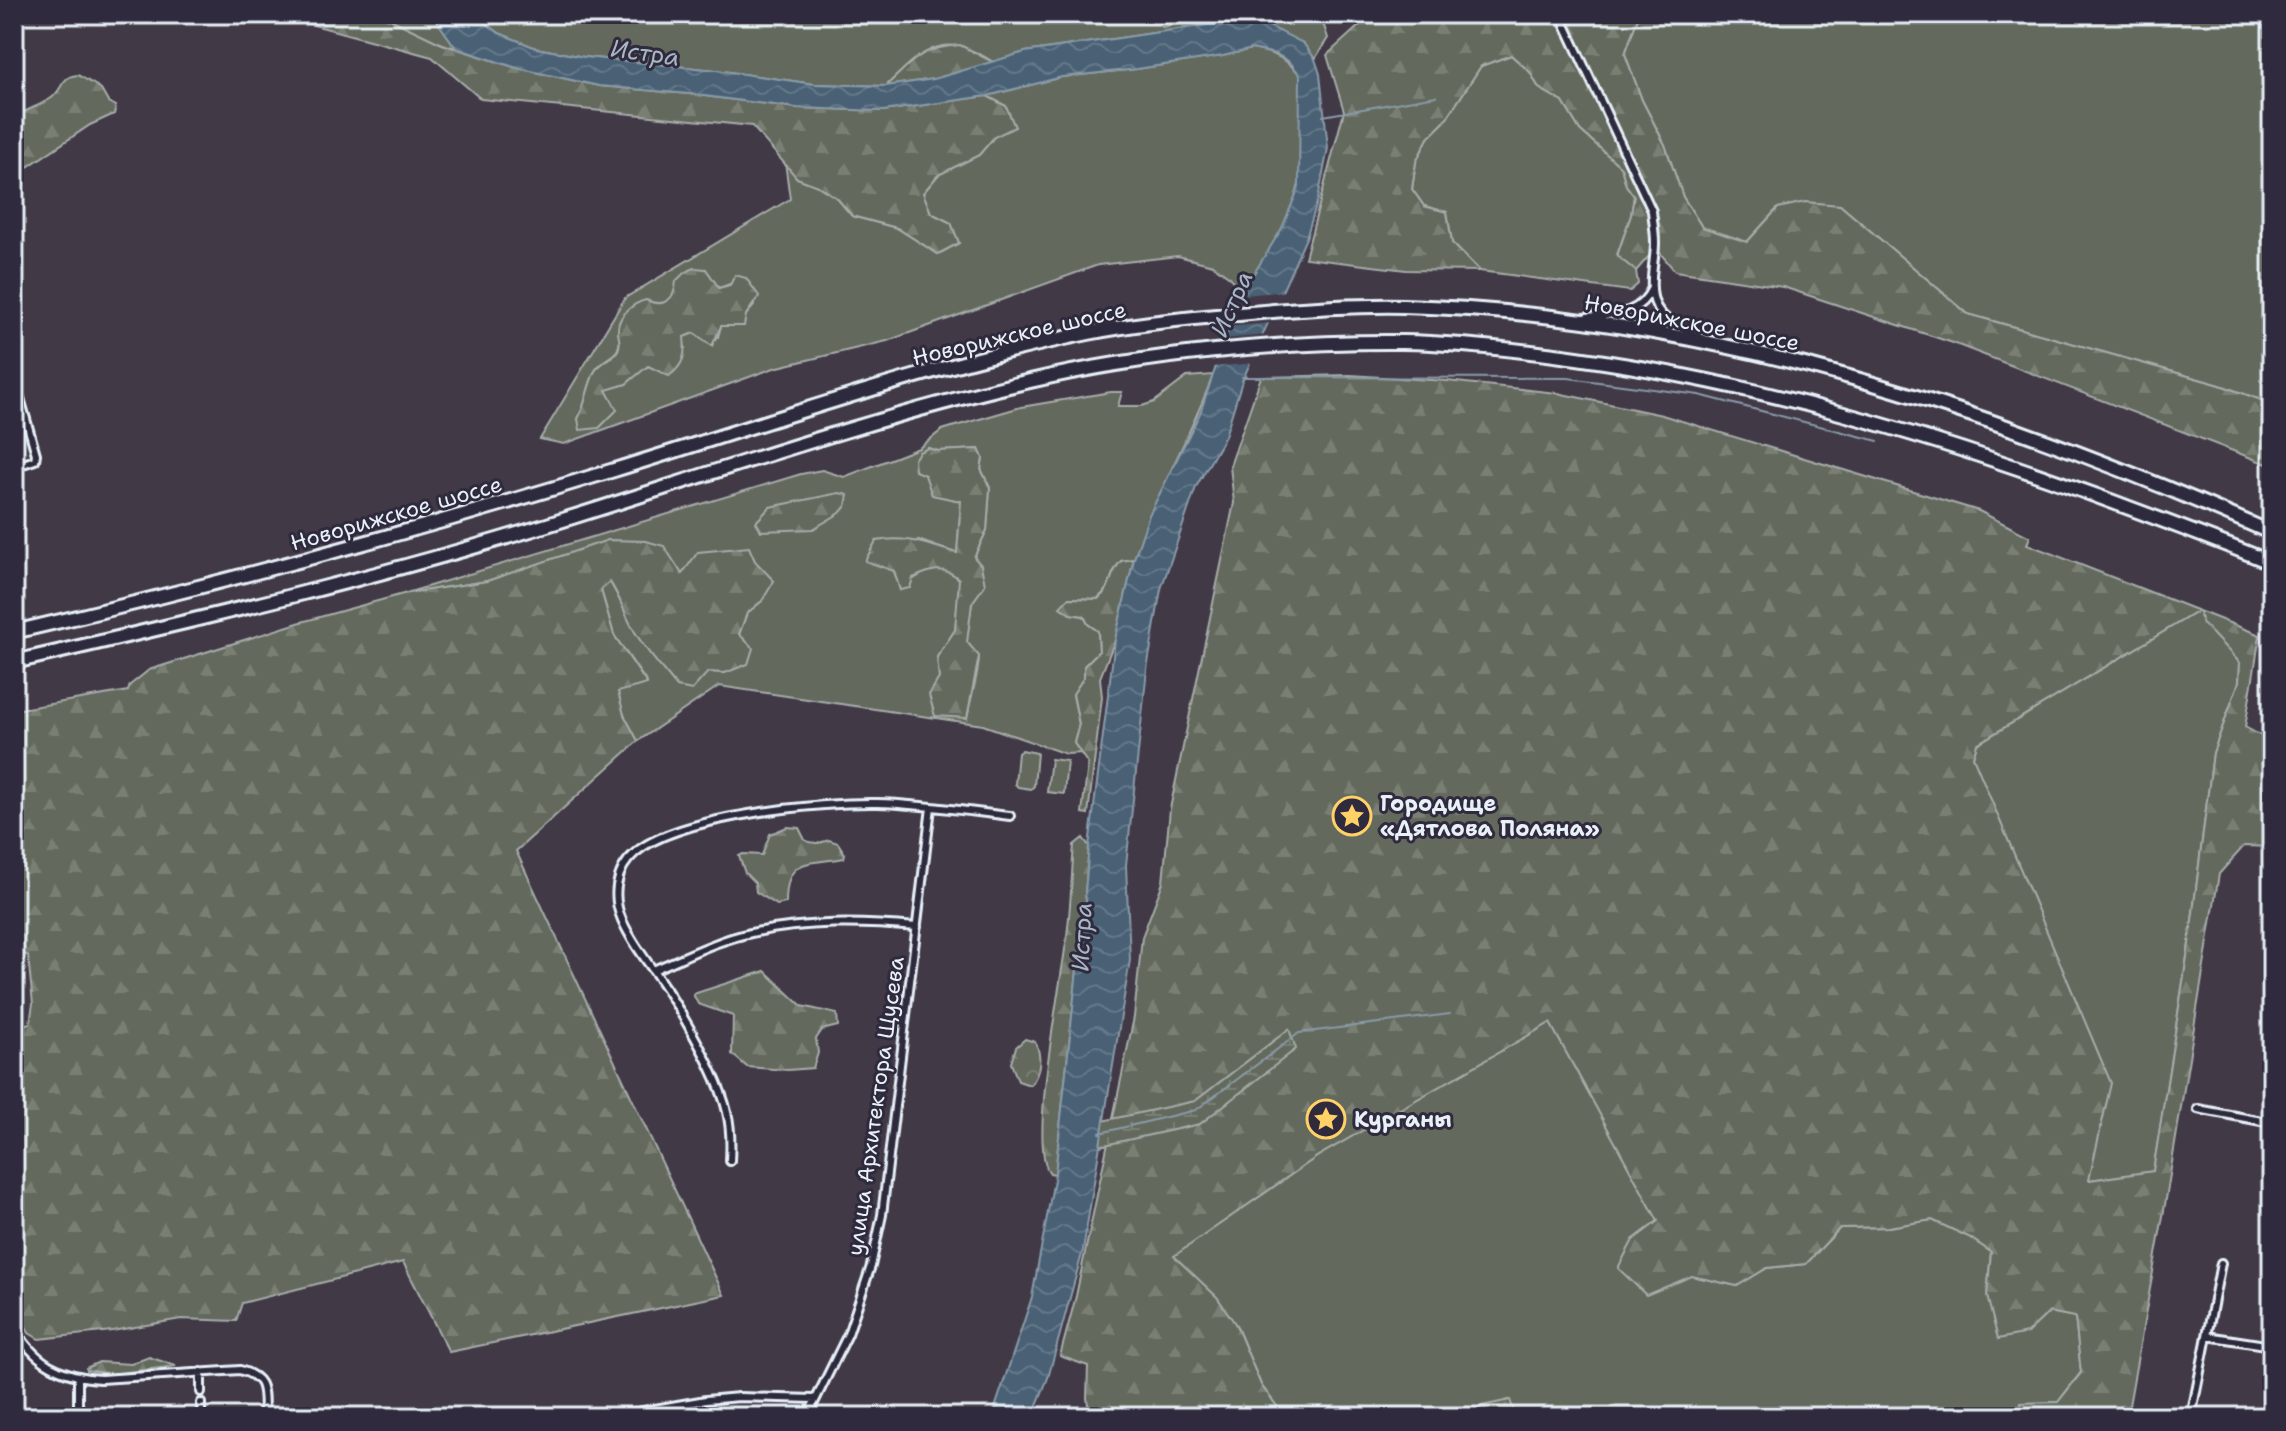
<svg xmlns="http://www.w3.org/2000/svg" width="2286" height="1431" viewBox="0 0 2286 1431" font-family="'Shantell Sans',sans-serif">
<style>
.green{fill:#63695b;stroke:#a6adaa;stroke-width:2;fill-rule:evenodd}
.forest{fill:url(#forest-firs);stroke:#a6adaa;stroke-width:2;fill-rule:evenodd}
.wetland{fill:url(#wetland-marsh);stroke:#a6adaa;stroke-width:2}
.park{fill:url(#park-crowns);stroke:#a6adaa;stroke-width:2}
.water{fill:url(#water-waves);stroke:#899ba9;stroke-width:2}
.pier{fill:#423947}
.lines{fill:none;stroke-linecap:round;stroke-linejoin:round}
.stream{stroke:#899ba9;stroke-width:2}
.street-casing{stroke:#e8f1f8;stroke-width:12}
.highway-casing{stroke:#e8f1f8;stroke-width:18}
.street{stroke:#2f2a3d;stroke-width:6}
.highway{stroke:#2f2a3d;stroke-width:12}
.labels{text-anchor:middle;stroke-width:6;stroke-linejoin:round;paint-order:stroke}
.street-label{font-size:22px;fill:#e8f1f8;stroke:#2f2a3d}
.poi-label{font-size:22px;font-weight:bold;fill:#e8f1f8;stroke:#2f2a3d;text-anchor:start}
.water-label{font-size:24px;font-style:italic;fill:#a9b7c4;stroke:#2f2a3d}
</style>
<defs>
<pattern id="forest-firs" width="22" height="20" patternUnits="userSpaceOnUse" patternTransform="scale(2)"><rect width="22" height="20" fill="#63695b"/><path d="M5 1l3.5 6h-7zM16 11l3.5 6h-7z" fill="#797f73"/></pattern>
<pattern id="wetland-marsh" width="20" height="14" patternUnits="userSpaceOnUse" patternTransform="scale(2)"><rect width="20" height="14" fill="#63695b"/><path d="M1 5h8M5 5V1M11 12h8M15 12V8" fill="none" stroke="#797f73"/></pattern>
<pattern id="park-crowns" width="20" height="18" patternUnits="userSpaceOnUse" patternTransform="scale(2)"><rect width="20" height="18" fill="#63695b"/><path d="M2 6a3 3 0 1 1 6 0M12 15a3 3 0 1 1 6 0" fill="none" stroke="#797f73"/></pattern>
<pattern id="water-waves" width="16" height="10" patternUnits="userSpaceOnUse" patternTransform="scale(2)"><rect width="16" height="10" fill="#4a6175"/><path d="M0 5q4-4 8 0t8 0" fill="none" stroke="#647889"/></pattern>
</defs>
<rect width="100%" height="100%" fill="#423947"/>
<filter id="ink" filterUnits="userSpaceOnUse"><feTurbulence type="fractalNoise" baseFrequency=".0125" numOctaves="2"/><feDisplacementMap in="SourceGraphic" scale="16" xChannelSelector="R" yChannelSelector="G"/><feConvolveMatrix kernelMatrix="1 2 1 2 8 2 1 2 1" color-interpolation-filters="sRGB"/></filter>
<g filter="url(#ink)">
<path class="green" d="M374 14H432L456 48C427 41 402 23 374 14Z
M474 14H1155L1162 27 1196 21 1202 14H1320L1328 38 1315 59 1303 43 1207 25 1025 52 993 62C942 29 924 50 886 86L814 84 716 70 584 57 536 48 499 33Z
M1639 14H2161L2168 19 2210 14H2272V404L2220 385 1968 314 1840 205 1778 208 1747 242 1702 227 1683 197 1665 145 1642 100 1625 54Z
M1252 49C1273 53 1286 57 1300 75L1301 173C1295 219 1264 257 1240 296L1231 278 1213 265 1178 256 1098 265 887 341 774 368 564 444 540 439 625 298 790 199 785 162 797 178 818 186 837 198 852 216 897 228 938 254 959 243 951 223 931 213 923 193 938 175 979 155 994 137 1006 106 987 96 1062 77 1137 69 1222 56ZM706 270 719 288 746 278 752 287 754 306 746 315 721 326 718 337 694 333 683 337 685 348 643 369 626 384 605 390 616 410 599 428 578 419C586 404 587 387 595 371 605 353 625 359 618 331L657 305 668 302 676 293Z
M1511 55 1530 72 1539 88 1563 102 1580 130 1621 167 1626 185 1634 196 1631 215 1617 255 1636 271 1638 284 1630 291 1480 271 1452 243 1447 212 1424 206 1412 189 1416 162 1428 138 1445 121 1481 66Z
M1213 375C1190 438 1155 495 1134 559L1121 561C1108 575 1114 585 1097 599L1069 598 1070 614 1084 616 1088 624 1098 631 1099 651 1084 666V677L1073 695 1079 724 1074 743 1081 753 1066 754 983 725 719 686 638 741 624 715 617 691 647 683 614 635 601 590 609 581C619 596 624 611 632 626 645 648 661 667 677 687L708 672 725 673 747 613 762 601 682 575 609 540 487 581 403 594 801 474 822 470 844 477 919 448 942 430 1021 407 1111 392H1122L1118 406H1142L1154 402 1187 377ZM928 448 938 451 979 449 983 458 981 469 990 488 987 530 974 557 972 603 966 642 979 657C979 673 970 700 967 718L939 678 937 657 955 630 960 579C939 560 918 574 900 590L894 571 918 540 957 554 961 501 932 495 925 474Z
M2198 611 2240 663 2239 682 2213 753 2189 944 2153 1172 2089 1180 1973 757 1977 744Z
M1022 750 1037 753 1034 786 1031 789 1018 787 1015 784 1018 753Z
M1051 759 1067 761 1064 794 1047 792Z
M1551 1022 1658 1221 1633 1240 1692 1276 1737 1286 1767 1268 1806 1264 1840 1228 1888 1227 1932 1220 1969 1237 1991 1252 1987 1296 2027 1333 2049 1312 2075 1317 2081 1372 2058 1402 2021 1403V1417H1516L1509 1400 1474 1411 1469 1417H1285L1261 1385 1236 1325 1173 1256 1318 1156Z"/>
<path class="forest" d="M273 14H374L390 19 442 44 517 68 599 86 689 94 797 108 883 111 987 96 1006 106 1015 127 994 137 979 155 938 175 923 193 931 213 951 223 959 243 938 254 897 228 852 216 837 198 818 186 797 178 752 126 481 99 432 57Z
M1372 14H1639L1625 54 1642 100 1665 145 1683 197 1702 227 1747 242 1778 208 1805 202 1840 205 1968 314 2220 385 2272 404V466L1953 343 1783 287 1675 271 1656 248 1636 271 1617 256 1631 215 1634 196 1626 185 1621 167 1580 130 1563 102 1539 88 1530 72 1511 55 1481 66 1445 121 1428 138 1416 162 1412 189 1424 206 1447 212 1452 243 1480 271 1406 270 1305 258 1344 111 1327 55Z
M960 45 993 62 934 79 886 86C914 60 919 48 960 45Z
M78 75 100 88 108 102 116 106 114 114 90 125 14 176V118C25 110 39 106 50 99 63 91 60 76 78 75Z
M694 268 706 269 719 288 730 285 735 275 746 278 759 296 746 315 744 326H721L712 346 694 333 684 337C686 355 684 365 669 376L648 366 626 384 606 390 617 410 599 428 580 430 578 419C586 404 587 387 595 371 601 362 613 359 618 350 622 342 618 339 618 331 617 316 633 303 646 300 664 308 675 300 676 281L684 273Z
M1350 375 1447 381 1557 393 1662 415 1979 511 2030 537 2027 544 2260 635 2245 727 2272 742V847L2244 846 2219 874 2166 1199 2127 1417H2021V1403L2058 1402 2081 1373 2075 1317 2049 1312 2027 1333 1998 1339 1987 1296 1991 1252 1969 1237 1932 1220 1888 1227 1840 1228 1806 1264 1767 1268 1737 1286 1692 1276 1646 1295 1618 1268 1633 1240 1658 1221 1550 1023 1318 1156 1174 1256 1217 1297 1236 1325 1261 1385 1285 1417H1090L1087 1398 1088 1366 1060 1356 1076 1296 1134 1017 1142 937 1163 882 1170 809 1234 503 1230 466 1261 377ZM2198 611 2203 624 2240 663 2239 682 2213 753 2189 944 2153 1171 2089 1180 2111 1083 1973 757 1977 744Z
M928 448 938 451 979 449 983 458 981 469 990 488 987 530 974 557 981 565 985 585 972 603 967 642 979 656 967 718 935 716 929 695 939 678 937 657 955 630 959 579C944 565 930 570 913 578L910 588 900 590 894 571 865 561 876 541C908 535 927 545 957 553L961 501 932 495 925 475 915 471 914 460 919 452Z
M839 493 848 495 846 506 840 513 813 529 761 531 756 522 770 507Z
M608 540 646 541 664 546 682 574 698 552 749 547 755 561 774 581 762 601 747 613 739 634 753 648 748 664 725 673 708 672 692 690 677 687C661 667 642 647 630 623 623 609 619 595 610 582L601 590 614 635 647 684 618 692 624 715 638 741 516 851 724 1295 449 1352 403 1262 242 1303 236 1321 181 1319 112 1331 39 1339 29 1333 14 1302V1027L30 1023 33 1004 28 956 14 949V710L128 691 130 685 149 670 298 623 403 594 487 581Z
M1134 559 1115 640 1100 678 1102 697 1088 814 1082 813 1088 764 1074 743 1079 724 1073 694 1084 677V666L1099 651 1098 631 1088 624 1084 616 1070 614 1060 607 1069 598 1098 599C1114 585 1108 575 1121 561Z
M787 827 799 828 805 840C814 845 820 843 829 840L838 843 845 854 844 858C808 865 786 856 786 903L777 905 756 892 755 883 745 873 739 856 743 854 762 855 770 834Z
M1083 838 1089 846 1085 893 1088 915 1078 961 1055 1174 1050 1173C1028 1148 1060 988 1065 949 1071 915 1071 880 1074 845Z
M765 971 802 1006 837 1014 838 1026 822 1030 816 1039 818 1053 813 1068 788 1070 747 1067 732 1054 733 1016 698 1004 693 994Z
M149 1357 176 1366 111 1374 87 1370 86 1368 99 1362 131 1364Z
M1510 1400 1516 1417H1469L1482 1406Z"/>
<path class="wetland" d="M1289 1029 1296 1049 1200 1124 1100 1146 1102 1121 1195 1101Z"/>
<path class="park" d="M1025 1039 1035 1042C1042 1055 1041 1074 1030 1085L1018 1081 1011 1063 1016 1047Z"/>
<path class="water" d="M432 14H474L499 33 536 48 584 57 716 70 814 84 886 86 934 79 1025 52 1207 25 1261 22 1303 43 1315 59 1320 74 1328 148 1318 199 1306 238 1242 381 1225 436 1196 487 1161 589 1147 669 1126 865 1130 960 1083 1250 1048 1378 1032 1417H992L1032 1297 1055 1174 1078 961 1088 915 1085 893 1089 846 1115 640 1134 559 1149 515 1200 413 1240 296 1282 228 1299 187 1300 75 1290 62 1276 54 1252 49 1223 56 1137 69 1062 77 987 96 883 111 797 108 689 94 599 86 517 68 456 48Z"/>
<path class="pier" d="M1287 291 1273 323 1225 327 1235 296Z
M1267 335 1255 363 1212 367 1221 339Z"/>
<g class="lines">
<path class="stream" d="M1323 116 1436 96
M1242 377 1568 378 1699 395 1878 441
M1100 1133 1196 1110 1299 1033 1450 1014"/>
<g class="street-casing">
<path id="street" d="M1560 14 1652 211C1653 221 1655 232 1655 243 1655 264 1645 294 1660 312 1669 325 1690 331 1704 339
M1587 317C1615 314 1638 317 1652 288
M14 377 36 454 35 460 14 467
M653 970C685 957 717 940 751 933 806 921 861 922 917 927
M2198 1109 2272 1123
M730 1161C731 1144 731 1128 727 1112 719 1077 688 1024 668 992 653 968 633 946 622 920 612 897 615 870 635 853 677 816 820 802 877 803 921 804 966 811 1010 816
M14 1326C33 1362 61 1377 101 1379L240 1370C268 1378 263 1392 264 1417
M2207 1336 2221 1263
M201 1372V1392
M78 1378V1417
M201 1417V1403
M609 1417 706 1400 739 1397 815 1399
M807 1417 848 1334 871 1266 882 1215 931 807
M2191 1417 2207 1336 2272 1346"/>
</g>
<g class="highway-casing">
<path id="highway" d="M14 632C216 585 416 531 614 470 770 422 928 366 1088 333 1138 323 1189 318 1239 314 1294 309 1349 305 1403 306 1708 314 1996 411 2272 533
M14 662C193 621 372 579 547 525 708 475 866 419 1030 381 1145 354 1284 341 1402 342 1460 343 1520 350 1577 358 1756 383 1927 434 2097 496 2156 518 2214 539 2272 563"/>
</g>
<use href="#street" class="street"/>
<use href="#highway" class="highway"/>
</g>
</g>
<defs>
<g id="sight-ring" transform="scale(2)"><circle r="9.5" fill="#2f2a3d" stroke="#ffd166" stroke-width="1.5"/><path d="M0-6L1.8-2.2L6-1.7L2.9 1.2L3.7 5.4L0 3.3L-3.7 5.4L-2.9 1.2L-6-1.7L-1.8-2.2Z" fill="#ffd166"/></g>
</defs>
<g fill-rule="evenodd">
<use href="#sight-ring" x="1352" y="816"/>
<use href="#sight-ring" x="1326" y="1119"/>
</g>
<g class="labels">
<g class="street-label">
<text transform="translate(1692 322) rotate(11)" y="8">Новорижское шоссе</text>
<text transform="translate(1019 333) rotate(-13)" y="8">Новорижское шоссе</text>
<text transform="translate(396 513) rotate(-16)" y="8">Новорижское шоссе</text>
<text transform="translate(875 1106) rotate(-82)" y="8">улица Архитектора Щусева</text>
</g>
<g class="poi-label">
<text x="1380" y="811">Городище<tspan x="1380" dy="25">«Дятлова Поляна»</tspan></text>
<text x="1354" y="1127">Курганы</text>
</g>
<g class="water-label">
<text transform="translate(645 53) rotate(8)" y="8">Истра</text>
<text transform="translate(1232 304) rotate(-66)" y="8">Истра</text>
<text transform="translate(1082 937) rotate(-87)" y="8">Истра</text>
</g>
</g>
<rect width="2286" height="1431" fill="none" stroke="#2f2a3d" stroke-width="48"/>
<rect x="24" y="24" width="2238" height="1383" fill="none" stroke="#e8f1f8" stroke-width="3" filter="url(#ink)"/>
</svg>
